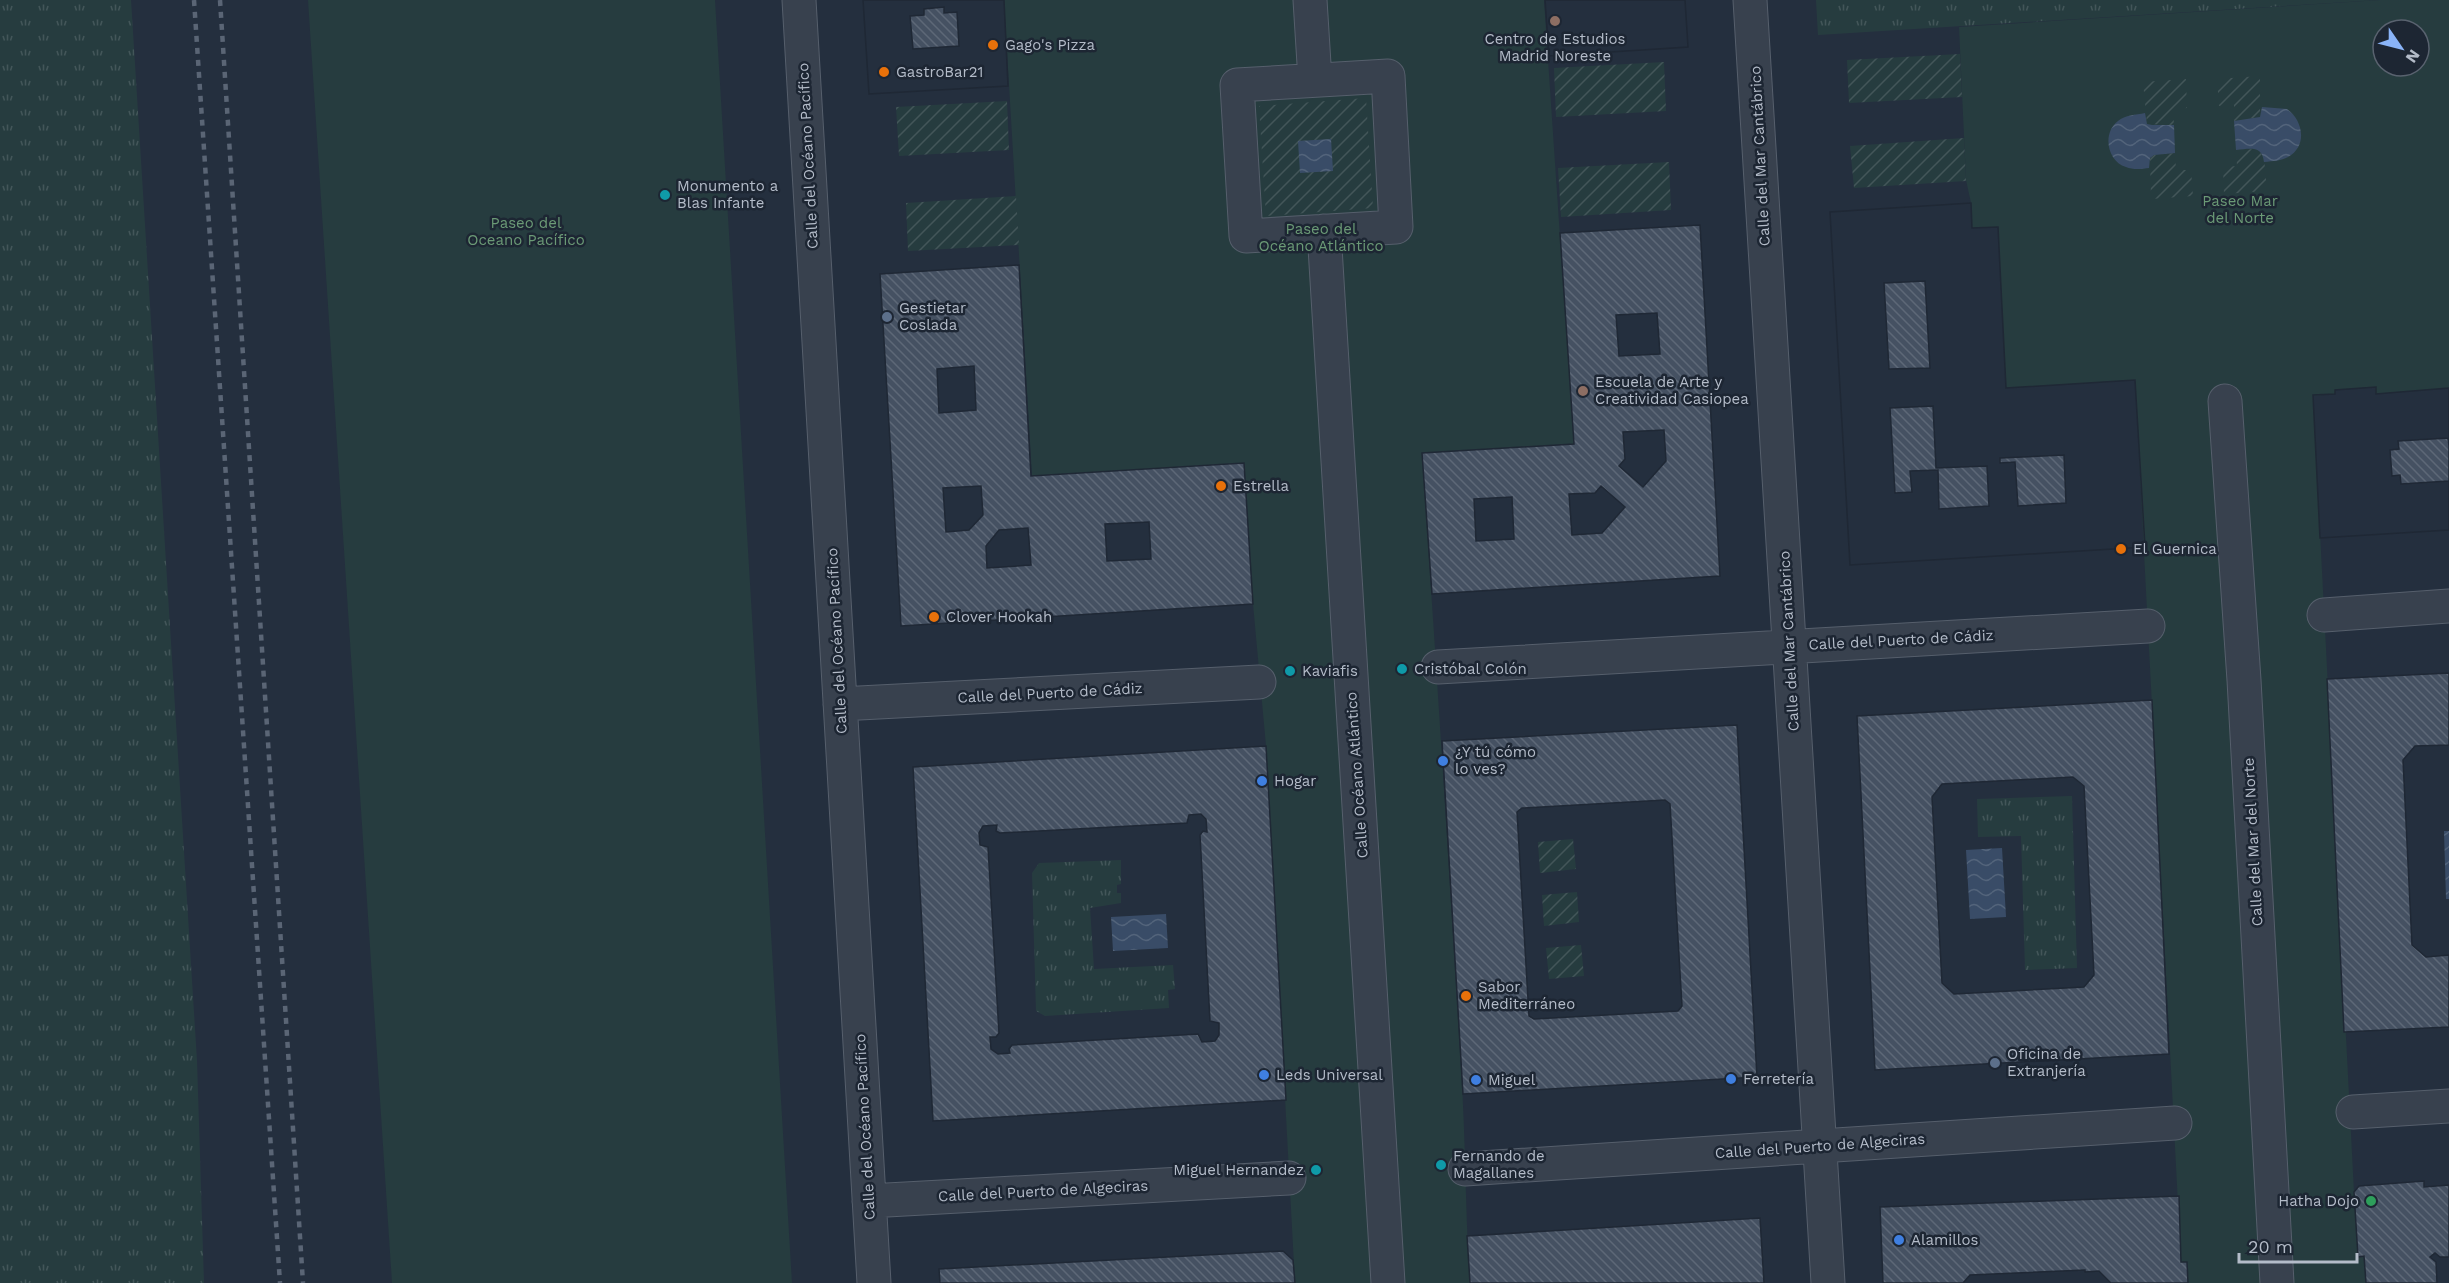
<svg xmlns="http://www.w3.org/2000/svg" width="2449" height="1283" viewBox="0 0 2449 1283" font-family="'Work Sans',sans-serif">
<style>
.grass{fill:url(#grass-tufts)}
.park{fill:#263c3f;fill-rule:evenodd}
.garden{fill:url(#garden-furrows)}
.water{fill:url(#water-waves)}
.building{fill:url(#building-back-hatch);stroke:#1f2835;stroke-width:1.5;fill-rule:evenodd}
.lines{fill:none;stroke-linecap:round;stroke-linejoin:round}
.street-casing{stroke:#565f6c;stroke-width:35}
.street{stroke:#38414e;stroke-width:33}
.rail{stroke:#5a6575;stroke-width:4.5;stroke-dasharray:6 6;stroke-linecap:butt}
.education-dot{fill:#8d6e63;stroke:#1d2633;stroke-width:2}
.food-dot{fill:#e8710a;stroke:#1d2633;stroke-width:2}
.culture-dot{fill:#0f9aa8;stroke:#1d2633;stroke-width:2}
.service-dot{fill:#5c6f8a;stroke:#1d2633;stroke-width:2}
.shop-dot{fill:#3f7fe0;stroke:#1d2633;stroke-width:2}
.leisure-dot{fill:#2e9e5b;stroke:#1d2633;stroke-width:2}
.labels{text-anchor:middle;stroke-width:5;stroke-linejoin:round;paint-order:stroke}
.poi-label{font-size:15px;fill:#b4bcc9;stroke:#1d2633;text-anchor:start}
.street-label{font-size:15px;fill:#b4bcc9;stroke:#1d2633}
.park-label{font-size:15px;fill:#6b9a76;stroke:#1d2633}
</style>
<defs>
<pattern id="grass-tufts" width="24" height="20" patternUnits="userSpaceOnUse" patternTransform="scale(1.5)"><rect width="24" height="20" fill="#263c3f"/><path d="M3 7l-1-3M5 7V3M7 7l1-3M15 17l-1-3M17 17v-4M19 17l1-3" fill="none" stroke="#435659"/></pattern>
<pattern id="garden-furrows" width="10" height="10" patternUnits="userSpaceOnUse" patternTransform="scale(1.5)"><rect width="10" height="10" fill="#263c3f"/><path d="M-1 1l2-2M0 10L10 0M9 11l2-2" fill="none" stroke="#435659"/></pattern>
<pattern id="water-waves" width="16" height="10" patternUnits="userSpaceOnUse" patternTransform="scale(1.5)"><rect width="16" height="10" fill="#394c67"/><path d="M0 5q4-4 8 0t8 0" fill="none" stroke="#53647b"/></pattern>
<pattern id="building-back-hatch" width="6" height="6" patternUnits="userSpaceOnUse" patternTransform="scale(1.5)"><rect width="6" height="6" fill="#455162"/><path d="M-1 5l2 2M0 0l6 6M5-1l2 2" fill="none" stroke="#5d6877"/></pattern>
</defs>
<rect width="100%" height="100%" fill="#242f3e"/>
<path class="grass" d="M0 0H131L197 1061 204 1283H0Z
M1816 0H2380L1818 35Z
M2072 796 2077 968 2025 970 2021 836 1978 837 1977 799Z
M1121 860V884L1117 885V893H1121V903L1090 908 1094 969 1173 965 1175 989 1168 990 1169 1008 1045 1016 1036 1011 1032 873 1039 863Z"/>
<path class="park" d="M308 0H715L792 1283H392Z
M1004 0H1544L1574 444 1422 454C1436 659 1449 864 1461 1070 1466 1141 1465 1212 1470 1283H1295L1266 746 1253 604 1244 464 1032 476Z
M2380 0H2449V388L2376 394 2375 387 2335 390V394L2313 396 2354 1192 2358 1256H2364L2366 1283H2188L2187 1262H2181L2135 380 2006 388 1998 227 1972 228 1971 203 1966 180 1959 27ZM2383 30H2419V66H2383Z"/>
<path class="garden" d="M1960 54 1962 97 1849 103 1847 60Z
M1664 62 1666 111 1556 117 1554 68Z
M2260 76V117L2234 121V105L2219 106 2217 79Z
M2186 79 2187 108 2173 109 2174 125 2147 124 2143 82Z
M1366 98 1373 208 1266 216 1259 106Z
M1007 101 1009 150 899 156 896 107Z
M1964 138 1966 181 1854 188 1850 146Z
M2257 149 2264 157 2267 191 2224 194 2223 167 2237 166 2236 150Z
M2175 153 2176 170H2191L2193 196 2151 199 2150 158 2154 155Z
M1669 162 1671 210 1561 217 1558 168Z
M1016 196 1019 245 908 251 906 203Z
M1573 839 1576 869 1540 873 1538 842Z
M1577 892 1579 922 1544 926 1542 895Z
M1581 945 1584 976 1549 979 1546 948Z"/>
<path class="water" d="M2262 107 2287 109C2303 120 2308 146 2288 157 2281 161 2273 161 2264 162 2262 145 2250 149 2236 150L2234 121 2260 117Z
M2145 113 2147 124 2152 125H2174L2175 153 2154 155 2150 158 2149 168C2142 169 2133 170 2126 167 2107 161 2102 133 2118 121 2125 115 2136 115 2145 113Z
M1331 139 1333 171 1300 173 1298 141Z
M2444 831H2449V899H2446Z
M2002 848 2006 917 1970 919 1966 850Z
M1166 914 1168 948 1113 951 1111 917Z"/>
<path class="building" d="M863 0H1004L1008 86 869 94ZM944 7V13L957 12 959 46 913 49 910 16 924 15V9Z
M863 0H1004L1008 86 869 94Z
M1545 0H1685L1688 47 1549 56Z
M1545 0H1685L1688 47 1549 56Z
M1971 203 1972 228 1998 227 2006 388 2135 380 2145 547 1850 565 1830 212ZM1925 281 1930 368 1889 369 1884 283ZM1933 406 1936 468 1987 466 1989 506 1939 509 1938 470 1910 471 1912 492 1895 493 1890 408ZM2064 455 2066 503 2018 506 2015 462 2000 463V458Z
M1971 203 1972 228 1998 227 2006 388 2135 380 2145 547 1850 565 1830 212Z
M1700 225 1720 576 1432 594 1422 453 1574 444 1560 233ZM1657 313 1660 354 1619 356 1616 315ZM1664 430 1666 461 1643 487 1619 466 1625 459 1623 432ZM1601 486 1625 507 1602 533 1572 535 1569 494 1595 493ZM1512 497 1514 539 1476 541 1474 499Z
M1019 265 1031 476 1244 463 1253 604 901 626 880 274ZM974 366 976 410 939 413 937 369ZM981 486 983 515 969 530 946 532 943 488ZM1149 522 1151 559 1107 561 1105 524ZM1028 528 1031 565 987 568 986 546 999 530Z
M2376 387V394L2449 388V446L2448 438 2398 441 2399 449 2390 450 2392 476 2400 475 2401 484 2449 481V530L2320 538 2313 395 2335 394V390Z
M2376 387V394L2449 388V530L2320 538 2313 395 2335 394V390Z
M2449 673V745L2415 746 2403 760 2412 945 2426 957 2449 955V1027L2344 1032 2327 679Z
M2152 700 2169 1054 1875 1070 1857 716ZM2073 777 2084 786 2094 975 2084 987 1954 994 1942 983 1932 797 1942 784Z
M1737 725 1757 1077 1463 1094 1442 741ZM1665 800 1670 804 1682 1006 1678 1011 1534 1019 1529 1016 1517 812 1522 808Z
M1266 746 1286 1100 933 1121 913 767ZM1201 814 1206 819 1207 832 1203 831 1200 835 1210 1021 1219 1023V1035L1215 1041 1202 1042 1198 1034 1012 1045 1009 1049 1010 1053 998 1054 991 1049 990 1037H996L999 1033 988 847 980 845 979 833 983 826 997 825 996 831 1000 833 1187 823 1189 815Z
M2424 1181V1187L2449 1185V1257H2440L2435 1253 2430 1257 2436 1262 2437 1283H2366L2364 1256 2358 1257 2354 1192 2359 1186Z
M2179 1196 2181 1262H2187L2188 1283H2111L2099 1271 2085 1272V1270L1970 1275 1963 1283H1883L1880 1207Z
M1760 1218 1764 1283H1470L1467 1236Z
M1283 1251 1293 1260 1295 1283H940L939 1269Z"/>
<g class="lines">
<g class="street-casing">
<path id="street" d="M799 0 874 1283
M1310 0 1315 80
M1750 0 1828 1283
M1388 76 1396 227 1246 236 1237 85Z
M1324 231 1388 1283
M2225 401 2244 680 2277 1283
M2324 615 2449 606
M1438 667 2148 626
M840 704 1259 682
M2353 1112 2449 1106
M1465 1169 2175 1123
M869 1201 1289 1178"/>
</g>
<use href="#street" class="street"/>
<path class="rail" d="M194 0 280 1283
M220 0 303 1283"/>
</g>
<g class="education-dot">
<circle cx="1555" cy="21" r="6"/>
<circle cx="1583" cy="391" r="6"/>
</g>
<g class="food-dot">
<circle cx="993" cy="45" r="6"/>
<circle cx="884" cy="72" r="6"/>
<circle cx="1221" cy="486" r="6"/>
<circle cx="2121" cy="549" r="6"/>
<circle cx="934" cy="617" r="6"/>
<circle cx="1466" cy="996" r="6"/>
</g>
<g class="culture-dot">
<circle cx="665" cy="195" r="6"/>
<circle cx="1402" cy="669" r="6"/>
<circle cx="1290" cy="671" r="6"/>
<circle cx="1441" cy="1165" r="6"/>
<circle cx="1316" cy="1170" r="6"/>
</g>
<g class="service-dot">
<circle cx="887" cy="317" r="6"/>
<circle cx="1995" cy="1063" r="6"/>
</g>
<g class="shop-dot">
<circle cx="1443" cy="761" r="6"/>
<circle cx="1262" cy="781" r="6"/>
<circle cx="1264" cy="1075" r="6"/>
<circle cx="1731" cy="1079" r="6"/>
<circle cx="1476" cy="1080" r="6"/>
<circle cx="1899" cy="1240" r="6"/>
</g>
<circle class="leisure-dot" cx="2371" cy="1201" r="6"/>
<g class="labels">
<g class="poi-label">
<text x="1555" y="44" text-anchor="middle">Centro de Estudios<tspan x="1555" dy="17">Madrid Noreste</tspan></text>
<text x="1005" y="50">Gago's Pizza</text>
<text x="896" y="77">GastroBar21</text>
<text x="677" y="191">Monumento a<tspan x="677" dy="17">Blas Infante</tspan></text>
<text x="899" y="313">Gestietar<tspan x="899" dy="17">Coslada</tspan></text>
<text x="1595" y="387">Escuela de Arte y<tspan x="1595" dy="17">Creatividad Casiopea</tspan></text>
<text x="1233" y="491">Estrella</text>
<text x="2133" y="554">El Guernica</text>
<text x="946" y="622">Clover Hookah</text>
<text x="1414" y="674">Cristóbal Colón</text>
<text x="1302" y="676">Kaviafis</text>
<text x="1455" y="757">¿Y tú cómo<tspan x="1455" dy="17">lo ves?</tspan></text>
<text x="1274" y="786">Hogar</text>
<text x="1478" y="992">Sabor<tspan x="1478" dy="17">Mediterráneo</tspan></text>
<text x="2007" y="1059">Oficina de<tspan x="2007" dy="17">Extranjería</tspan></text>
<text x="1276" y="1080">Leds Universal</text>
<text x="1743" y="1084">Ferretería</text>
<text x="1488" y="1085">Miguel</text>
<text x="1453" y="1161">Fernando de<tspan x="1453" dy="17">Magallanes</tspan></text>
<text x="1304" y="1175" text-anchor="end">Miguel Hernandez</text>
<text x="2359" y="1206" text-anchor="end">Hatha Dojo</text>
<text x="1911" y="1245">Alamillos</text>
</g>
<g class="street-label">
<text transform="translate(808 156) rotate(-93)" y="5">Calle del Océano Pacífico</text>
<text transform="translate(1760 156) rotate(-93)" y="5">Calle del Mar Cantábrico</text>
<text transform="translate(1901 640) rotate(-3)" y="5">Calle del Puerto de Cádiz</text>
<text transform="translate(837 641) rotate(-93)" y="5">Calle del Océano Pacífico</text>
<text transform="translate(1789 641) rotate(-93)" y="5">Calle del Mar Cantábrico</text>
<text transform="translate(1050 693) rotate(-3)" y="5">Calle del Puerto de Cádiz</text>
<text transform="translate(1357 775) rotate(-94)" y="5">Calle Océano Atlántico</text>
<text transform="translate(2253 842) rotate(-93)" y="5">Calle del Mar del Norte</text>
<text transform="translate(865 1127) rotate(-93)" y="5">Calle del Océano Pacífico</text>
<text transform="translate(1820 1146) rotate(-4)" y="5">Calle del Puerto de Algeciras</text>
<text transform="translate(1043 1191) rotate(-3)" y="5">Calle del Puerto de Algeciras</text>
</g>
<g class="park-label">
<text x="2240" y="206">Paseo Mar<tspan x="2240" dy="17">del Norte</tspan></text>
<text x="526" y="228">Paseo del<tspan x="526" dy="17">Oceano Pacífico</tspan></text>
<text x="1321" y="234">Paseo del<tspan x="1321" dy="17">Océano Atlántico</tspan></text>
</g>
</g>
<g transform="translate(2401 48) rotate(125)"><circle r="28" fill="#1d2633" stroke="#59626f" stroke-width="1.5"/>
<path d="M0-4.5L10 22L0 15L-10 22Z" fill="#8ab4f8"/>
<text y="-9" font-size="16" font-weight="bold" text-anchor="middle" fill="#b4bcc9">N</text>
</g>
<path d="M2239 1253v9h118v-9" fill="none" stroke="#b4bcc9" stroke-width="3"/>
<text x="2248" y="1253" font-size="18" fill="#b4bcc9" stroke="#1d2633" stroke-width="4.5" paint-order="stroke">20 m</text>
</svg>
